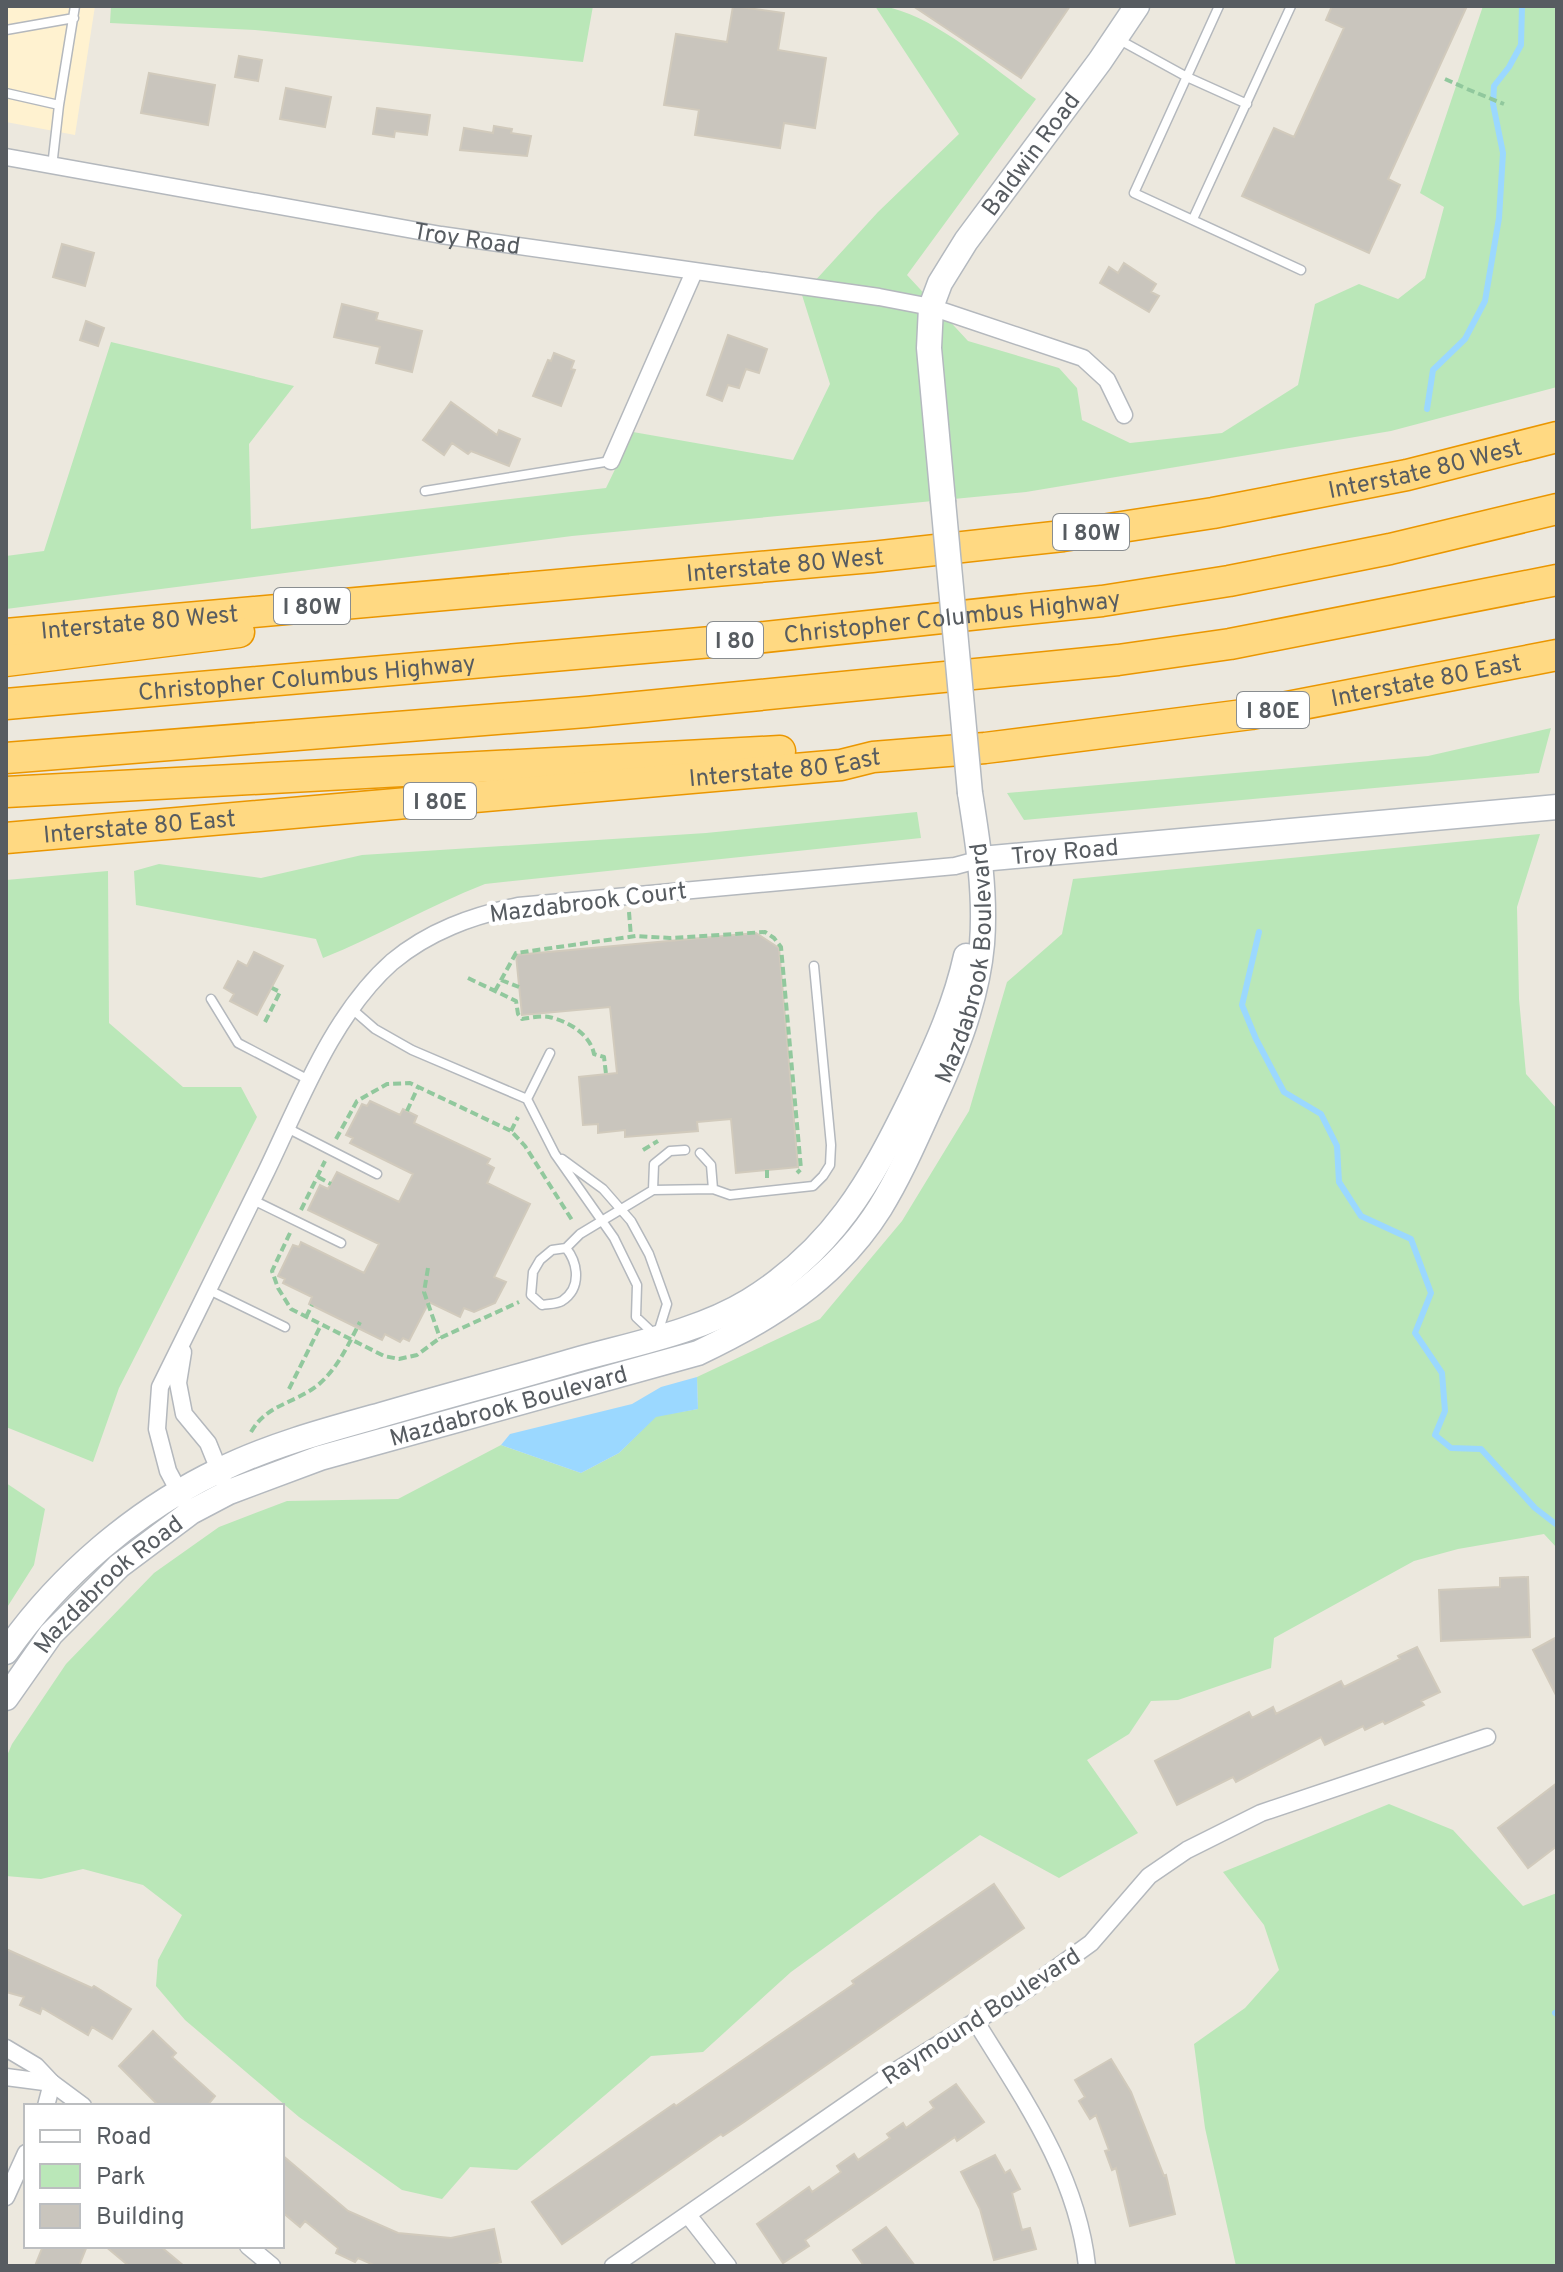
<svg xmlns="http://www.w3.org/2000/svg" width="1563" height="2272" viewBox="0 0 1563 2272" font-family="Overpass,sans-serif">
<style>
.commercial{fill:#fff2d0}
.green{fill:#bae7b8}
.water{fill:#9bd8ff}
.lines{fill:none;stroke-linecap:round;stroke-linejoin:round}
.stream{stroke:#9bd8ff;stroke-width:6}
.building{fill:#c9c5bd;stroke:#d1cabc;stroke-width:2}
.lane-casing{stroke:#b4b8bd;stroke-width:11}
.street-casing{stroke:#b4b8bd;stroke-width:19}
.secondary-casing{stroke:#b4b9bf;stroke-width:27}
.highway-casing{stroke:#ea9600;stroke-width:33}
.path{stroke:#91c89d;stroke-width:4;stroke-dasharray:8 4;stroke-linecap:butt}
.lane{stroke:#fff;stroke-width:8}
.street{stroke:#fff;stroke-width:16}
.secondary{stroke:#fff;stroke-width:24}
.highway{stroke:#ffd982;stroke-width:30}
.secondary-bridge-casing{stroke:#b4b9bf;stroke-width:27;stroke-linecap:butt}
.secondary-bridge{stroke:#fff;stroke-width:24}
.labels{text-anchor:middle;stroke-width:8;stroke-linejoin:round;paint-order:stroke}
.shield{fill:#fff;stroke:#898d90;stroke-width:2}
.shield-label{font-size:22px;font-weight:bold;fill:#575c61}
.street-label{font-size:24px;fill:#575c61;stroke:#fff}
</style>
<rect width="100%" height="100%" fill="#ece8de"/>
<path class="commercial" d="M6 6H95L75 135 6 122Z"/>
<path class="green" d="M111 6H593L583 62 255 30 110 23Z
M875 6C924 6 995 70 1036 99L907 275 968 341 1059 368 1077 388 1082 420 1130 443 1222 433 1298 385 1315 304 1359 284 1398 299 1425 278 1444 207 1420 193 1483 6H1557V387L1391 431 1026 492 572 536 6 609V556L44 551 111 342 294 386 249 444 251 529 606 488 633 432 793 460 830 384 802 295 878 212 959 134Z
M1551 728 1539 773 1024 820 1007 793 1428 756Z
M917 812 921 838 485 884C429 906 378 936 323 958L316 939 136 905 134 871 159 864 261 878 362 855 706 833Z
M1540 834 1517 907 1519 999 1526 1074 1557 1109V1548L1544 1534 1458 1549 1414 1561 1274 1638 1271 1668 1178 1700 1151 1701 1129 1734 1087 1760 1138 1833 1059 1878 980 1835 791 1972 703 2052 651 2056 517 2170 470 2167 442 2199 402 2190 299 2117 185 2020 156 1986 158 1960 182 1915 143 1885 83 1869 41 1879 6 1876V1758L12 1744 66 1664 154 1573 219 1527 287 1501 398 1499 501 1445 581 1473 619 1453 656 1416 698 1409 697 1377 820 1319 902 1221 969 1111 1007 982 1062 934 1073 879Z
M108 871 109 1023 183 1087H241L257 1117 119 1388 93 1462 6 1427V880Z
M6 1483 45 1509 34 1565 6 1609Z
M1389 1804 1453 1830 1523 1906 1557 1893V2266H1236L1205 2128 1194 2044 1245 2008 1279 1970 1264 1925 1223 1872Z"/>
<path class="water" d="M697 1377 698 1409 656 1417 619 1453 581 1473 501 1445 510 1434 632 1404 661 1387Z"/>
<g class="lines">
<path class="stream" d="M1427 409 1433 370 1465 339 1485 301 1499 218 1503 153 1493 104 1494 86 1509 67 1521 45 1522 6
M1259 932 1242 1005 1256 1039 1284 1092 1321 1114 1337 1146 1339 1182 1361 1216 1411 1239 1431 1293 1415 1333 1442 1373 1445 1411 1435 1435 1451 1448 1481 1449 1535 1508 1557 1525
M1555 2013 1557 2012"/>
</g>
<path class="building" d="M733 6 784 13 778 50 826 58 815 128 784 123 780 148 695 135 699 110 664 105 676 34 727 42Z
M913 6H1070L1021 78Z
M1332 6H1467L1388 179 1400 185 1369 253 1242 196 1274 128 1294 137 1344 28 1326 20Z
M239 56 262 60 258 81 235 77Z
M149 73 215 85 208 125 141 113Z
M286 88 331 97 325 127 280 119Z
M377 108 430 115 427 135 395 131 394 137 373 134Z
M494 126 512 129 511 133 531 136 527 156 460 150 464 128 493 133Z
M62 244 94 253 85 286 53 277Z
M1124 263 1156 284 1151 292 1159 296 1149 312 1100 283 1109 267 1118 273Z
M342 304 378 313 376 320 422 331 412 372 376 363 380 347 334 337Z
M86 321 104 328 98 346 80 340Z
M728 335 767 349 759 373 746 369 739 388 728 385 722 401 707 395Z
M554 353 574 361 571 369 575 370 561 406 533 396 548 360 551 361Z
M451 402 497 435 499 430 520 439 509 466 471 451 468 454 452 443 444 455 423 440Z
M756 933 779 948 798 1167 736 1173 731 1119 697 1122 698 1131 625 1137V1130L598 1133V1124L583 1125 579 1077 617 1073 610 1007 522 1015 516 955Z
M254 952 283 966 257 1015 230 1001 234 994 224 988 238 961 247 966Z
M370 1101 400 1115 403 1109 417 1116 414 1123 490 1159 487 1164 494 1168 487 1183 530 1204 494 1277 506 1282 495 1303 474 1312 464 1308 460 1317 429 1302 409 1341 403 1338 400 1342 385 1334 382 1340 364 1331 309 1304 312 1297 283 1283 285 1279 278 1276 293 1245 299 1247 301 1242 364 1273 379 1244 308 1210 320 1185 328 1189 337 1172 399 1202 413 1174 350 1143 353 1138 346 1135 362 1104 367 1106Z
M1528 1577 1530 1637 1441 1641 1439 1590 1500 1587V1578Z
M1557 1637V1697L1533 1650Z
M1417 1647 1440 1692 1421 1701 1424 1705 1385 1724 1383 1721 1365 1730 1363 1726 1325 1745 1321 1737 1236 1782 1233 1777 1177 1805 1155 1761 1249 1712 1252 1718 1273 1707 1276 1714 1341 1681 1344 1687 1400 1659 1398 1656Z
M1557 1783V1846L1528 1868 1498 1828Z
M994 1884 1024 1928 744 2122 723 2136 721 2134 562 2244 532 2202 674 2104 676 2106 854 1984 852 1981Z
M6 1949 92 1988 94 1986 131 2009 112 2039 92 2027 88 2035 42 2008 40 2014 20 2005 24 1997 6 1992Z
M153 2031 176 2053 172 2057 215 2096 207 2106H159L119 2066Z
M1111 2059 1131 2092 1164 2176 1166 2175 1175 2214 1130 2226 1116 2168 1112 2170 1105 2151 1109 2150 1096 2115 1090 2119 1079 2101 1085 2097 1075 2080Z
M956 2084 984 2122 957 2141 955 2137 805 2240 809 2246 783 2263 757 2224 809 2187 812 2192 841 2172 837 2166 854 2154 858 2160 890 2138 887 2134 903 2123 906 2128 934 2108 930 2102Z
M282 2155 348 2211 398 2233 451 2238 494 2229 501 2262 486 2266H376L358 2258 355 2262 336 2253 338 2248 305 2221 300 2227 282 2212Z
M995 2155 1005 2173 1010 2170 1020 2189 1012 2193 1022 2230 1030 2228 1036 2249 994 2260 980 2209 961 2172Z
M886 2227 915 2266H864L853 2250Z
M43 2246H87L79 2266H35Z
M105 2246H160L184 2266H129Z"/>
<g class="lines">
<g class="lane-casing">
<path id="lane" d="M1219 6 1134 193 1301 270
M6 30 74 18
M1116 38 1187 77 1247 104
M6 93 59 105
M52 167 59 105 75 6
M1193 219 1291 6
M425 491 611 461
M211 999 238 1043 309 1080
M352 1009 375 1029 412 1050 527 1099 555 1154 614 1238 637 1285 636 1317 654 1334
M527 1099 550 1053
M287 1128 377 1174
M700 1153 711 1165 713 1189
M562 1159 603 1189 631 1221 649 1254 667 1304 658 1333
M653 1190 654 1164 670 1151 685 1150
M253 1200 341 1243
M566 1248C578 1263 582 1288 562 1301 557 1304 548 1304 542 1305L531 1295 533 1272 540 1260 552 1250 566 1248 580 1234 653 1190 713 1189 730 1195 813 1186 823 1176 830 1165 831 1145 814 966
M209 1290 285 1327"/>
</g>
<g class="street-casing">
<g id="street">
<path id="s1" d="M6 157 441 235 879 297 931 307 1083 358 1107 380 1124 415"/>
<path d="M611 461 694 272"/>
<path d="M183 1352 178 1383 184 1414 208 1443 223 1480"/>
<path d="M184 1501 168 1471 157 1429 160 1387C195 1316 230 1246 265 1174 299 1104 332 1015 392 962 429 931 472 916 518 906L955 866 981 859"/>
<path d="M976 2022C1023 2098 1077 2174 1087 2266"/>
<path d="M6 2048 36 2066 52 2083 83 2106"/>
<path d="M6 2077 52 2083"/>
<path d="M46 2106 52 2083"/>
<path d="M6 2197 26 2153"/>
<path d="M688 2215 728 2266"/>
<path d="M248 2246 272 2266"/>
<path d="M613 2266 889 2075 1026 1990 1091 1943 1149 1876 1187 1850 1261 1813 1487 1737"/>
</g>
</g>
<g class="secondary-casing">
<g id="secondary">
<path id="s2" d="M943 501 929 348 931 307 940 283 966 241 1100 61 1137 6"/>
<path id="s3" d="M981 859 1557 807"/>
<path d="M6 1652C59 1576 136 1510 220 1470 271 1445 327 1430 381 1415 446 1396 511 1379 576 1360 633 1344 698 1332 749 1301 833 1249 870 1183 912 1097 934 1051 955 1006 966 956"/>
<path id="s4" d="M6 1698 51 1634 119 1566 191 1512 229 1492 320 1458 698 1353C770 1319 836 1278 880 1208 901 1174 917 1136 934 1099 957 1049 977 999 982 944 986 893 978 843 970 793"/>
</g>
</g>
<g class="highway-casing">
<g id="highway">
<path id="s5" d="M6 634 872 557 1063 536 1213 513 1407 475 1557 437"/>
<path d="M6 661 239 632"/>
<path id="s6" d="M6 704 746 639 1102 601 1229 581 1390 549 1557 509"/>
<path d="M6 758 586 712 1118 660 1230 644 1557 580"/>
<path d="M6 792 780 751"/>
<path id="s7" d="M6 838 841 765 873 757 985 748 1251 714 1557 655"/>
</g>
</g>
<path class="path" d="M1445 79 1463 87
M1467 89 1504 104
M629 912 631 937
M468 978 516 1001 518 1014 522 1019C530 1018 542 1015 549 1017 568 1021 590 1034 594 1054L604 1057 606 1074
M501 980 519 987
M495 991 516 953 636 936 670 938 765 932 774 938 781 947 801 1169 797 1173
M265 1022 280 992 272 988
M407 1111 418 1087
M511 1131 518 1117
M336 1139 357 1101 387 1084 410 1083 511 1131 525 1146 572 1220
M643 1150 658 1141
M767 1170V1178
M318 1177 331 1184
M301 1210 325 1161
M290 1233 272 1271 278 1288 291 1309 384 1356 399 1359 417 1355 440 1338 519 1302
M428 1268 424 1292 440 1338
M306 1317 312 1305
M289 1389 321 1325
M251 1432C267 1404 294 1404 318 1385 338 1368 348 1345 360 1322"/>
<use href="#lane" class="lane"/>
<use href="#street" class="street"/>
<use href="#secondary" class="secondary"/>
<use href="#highway" class="highway"/>
<g class="secondary-bridge-casing">
<path id="secondary-bridge" d="M943 501 970 793"/>
</g>
<use href="#secondary-bridge" class="secondary-bridge"/>
</g>
<g class="labels">
<g class="shield">
<rect x="1053" y="514" width="76" height="36" rx="6"/>
<rect x="274" y="588" width="76" height="36" rx="6"/>
<rect x="707" y="622" width="56" height="36" rx="6"/>
<rect x="1237" y="692" width="72" height="36" rx="6"/>
<rect x="404" y="783" width="72" height="36" rx="6"/>
</g>
<g class="shield-label">
<text x="1091" y="540">I 80W</text>
<text x="312" y="614">I 80W</text>
<text x="735" y="648">I 80</text>
<text x="1273" y="718">I 80E</text>
<text x="440" y="809">I 80E</text>
</g>
<g class="street-label">
<text dy="8" stroke="none"><textPath href="#s2" startOffset="378">Baldwin Road</textPath></text>
<text dy="8" stroke="none"><textPath href="#s1" startOffset="468">Troy Road</textPath></text>
<text dy="8" stroke="none"><textPath href="#s5" startOffset="1430">Interstate 80 West</textPath></text>
<text dy="8" stroke="none"><textPath href="#s5" startOffset="782">Interstate 80 West</textPath></text>
<text dy="8" stroke="none"><textPath href="#s6" startOffset="950">Christopher Columbus Highway</textPath></text>
<text dy="8" stroke="none"><textPath href="#s5" startOffset="134">Interstate 80 West</textPath></text>
<text dy="8" stroke="none"><textPath href="#s6" startOffset="302">Christopher Columbus Highway</textPath></text>
<text dy="8" stroke="none"><textPath href="#s7" startOffset="1430">Interstate 80 East</textPath></text>
<text dy="8" stroke="none"><textPath href="#s7" startOffset="782">Interstate 80 East</textPath></text>
<text dy="8" stroke="none"><textPath href="#s7" startOffset="134">Interstate 80 East</textPath></text>
<text dy="8" stroke="none"><textPath href="#s3" startOffset="84">Troy Road</textPath></text>
<text transform="translate(588 902) rotate(-7)" y="8">Mazdabrook Court</text>
<text dy="8" stroke="none"><textPath href="#s4" startOffset="1296">Mazdabrook Boulevard</textPath></text>
<text dy="8" stroke="none"><textPath href="#s4" startOffset="600">Mazdabrook Boulevard</textPath></text>
<text dy="8" stroke="none"><textPath href="#s4" startOffset="154">Mazdabrook Road</textPath></text>
<text transform="translate(981 2016) rotate(-33)" y="8">Raymound Boulevard</text>
</g>
</g>
<rect width="1563" height="2272" fill="none" stroke="#575c61" stroke-width="16"/>
<rect x="24" y="2104" width="260" height="144" fill="#ffffff" stroke="#bcbec0" stroke-width="2"/>
<rect x="40" y="2130" width="40" height="12" fill="#ffffff" stroke="#bcbec0" stroke-width="2"/>
<text x="96" y="2144" font-size="24" fill="#575c61">Road</text>
<rect x="40" y="2164" width="40" height="24" fill="#bae7b8" stroke="#bcbec0" stroke-width="2"/>
<text x="96" y="2184" font-size="24" fill="#575c61">Park</text>
<rect x="40" y="2204" width="40" height="24" fill="#c9c5bd" stroke="#bcbec0" stroke-width="2"/>
<text x="96" y="2224" font-size="24" fill="#575c61">Building</text>
</svg>
